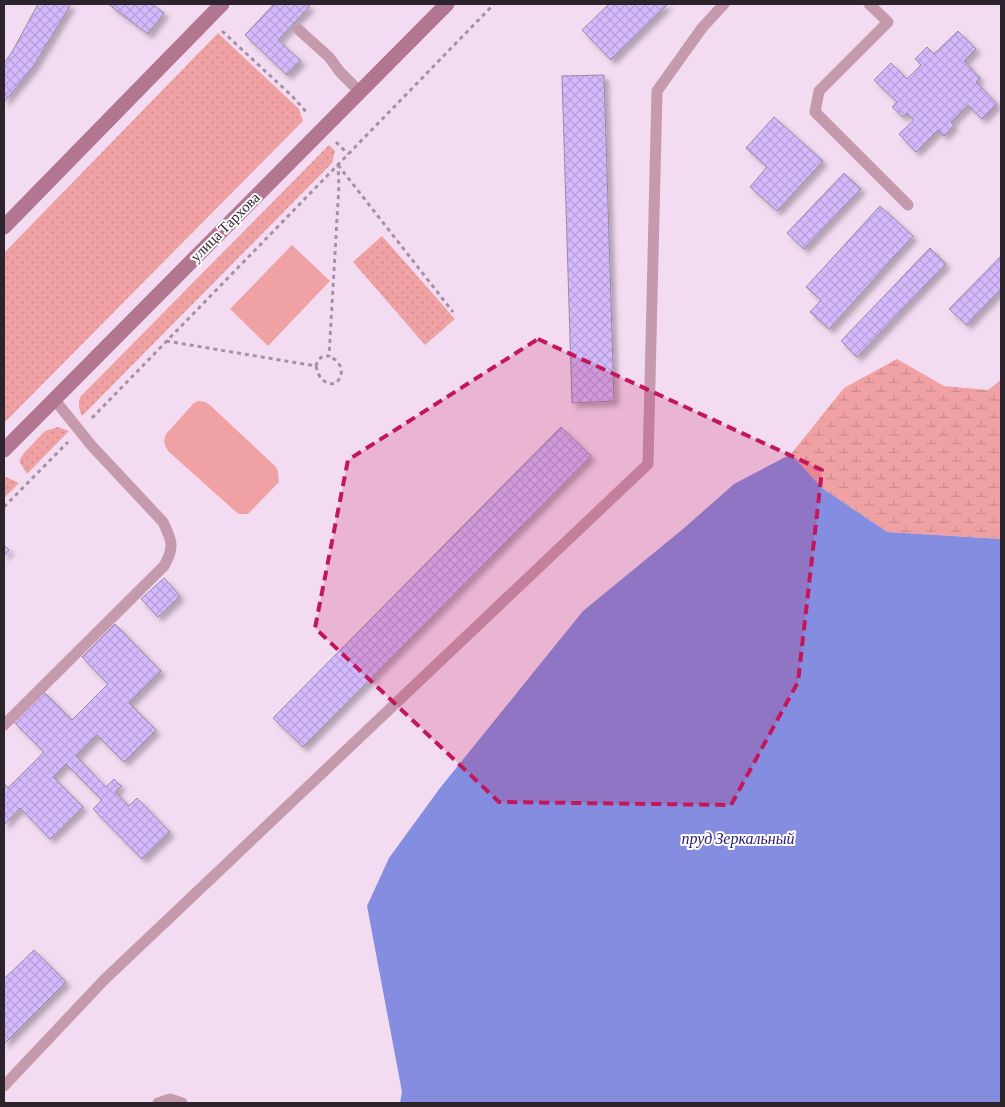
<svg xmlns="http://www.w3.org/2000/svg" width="1005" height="1107" viewBox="0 0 1005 1107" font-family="'Crimson Pro',serif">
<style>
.grass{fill:url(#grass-dots)}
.wetland{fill:url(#wetland-marsh)}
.pitch{fill:#f0a1a4}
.water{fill:#848ddf}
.building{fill:url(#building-cross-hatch);stroke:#958ca5;filter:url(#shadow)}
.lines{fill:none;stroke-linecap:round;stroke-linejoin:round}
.path{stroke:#a392a2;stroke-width:3;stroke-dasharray:4 4;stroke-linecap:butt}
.lane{stroke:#c59aac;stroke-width:11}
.secondary{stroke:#b27690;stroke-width:15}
.marked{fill:#c2185b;fill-opacity:0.2;stroke:#c2185b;stroke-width:4;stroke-dasharray:10 6;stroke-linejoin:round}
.labels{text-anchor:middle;stroke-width:4;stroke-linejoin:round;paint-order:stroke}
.street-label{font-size:15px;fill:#2c232c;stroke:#fff}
.water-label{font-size:16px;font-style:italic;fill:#241878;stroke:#fff}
</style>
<defs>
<pattern id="grass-dots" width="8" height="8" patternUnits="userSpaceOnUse" patternTransform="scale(1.25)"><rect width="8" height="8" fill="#f0a1a4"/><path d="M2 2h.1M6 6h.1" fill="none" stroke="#ce8a8d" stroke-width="1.8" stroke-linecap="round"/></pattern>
<pattern id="wetland-marsh" width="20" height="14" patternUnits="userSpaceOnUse" patternTransform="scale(1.25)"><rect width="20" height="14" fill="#f0a1a4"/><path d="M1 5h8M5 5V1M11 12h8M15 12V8" fill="none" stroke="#ce8a8d"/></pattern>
<pattern id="building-cross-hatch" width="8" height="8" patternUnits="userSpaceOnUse" patternTransform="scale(1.25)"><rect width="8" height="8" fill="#d4b9fd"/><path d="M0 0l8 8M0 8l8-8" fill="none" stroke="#b69fd9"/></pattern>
<filter id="shadow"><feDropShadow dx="4.5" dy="4.5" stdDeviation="2.5" flood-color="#0004"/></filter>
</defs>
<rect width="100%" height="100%" fill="#f3dcf2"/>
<path class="grass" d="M218 33 299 109 303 121 4 423V253Z
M329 145 335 151 332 163 82 416C79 409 77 403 81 396Z
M382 236 455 319 425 345 353 262Z
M58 427 69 431 27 474 20 463V459L24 453 45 431Z
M4 476 19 483 4 498Z"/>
<path class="wetland" d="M897 359 944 386 988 390 1001 380V539L887 532 822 488 791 454 844 388Z"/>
<path class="pitch" d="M292 245 330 281 268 346 230 309Z
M198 401 205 402 210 405 276 467 278 472 279 482 248 514H239L235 511 169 452C164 445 163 442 166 434L194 403Z"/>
<path class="water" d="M791 454 822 488 887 532 1001 539V1103H400L402 1092 367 906 389 858 440 788 583 611 683 529 734 484Z"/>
<path class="building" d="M38 4H71L33 67 4 102V63L12 52Z
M108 4H152L164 13 148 34Z
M274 4H307L310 6 278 40 301 61 287 75 245 35Z
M609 4H668L611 60 582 30Z
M958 31 976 49 964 61 980 78 976 82 997 104 982 119 968 105 951 122 954 125 944 136 938 130 916 152 899 134 914 120 907 113 903 117 892 107 897 102 874 80 891 63 907 79 921 65 915 59 927 47 934 54Z
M604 75 614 401 572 403 562 76Z
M774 117 823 161 777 211 750 187 767 167 746 148Z
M844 173 861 189 804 249 787 233Z
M880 206 913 236 829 329 810 312 821 300 806 287Z
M930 248 946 264 857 357 841 341Z
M1001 256V289L967 325 949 309Z
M561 427 591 456 303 747 273 718Z
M4 545 9 550 4 556Z
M164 578 180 596 158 617 141 599Z
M115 624 161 671 129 703 156 730 124 762 97 735 76 756 106 787 114 779 121 786 115 792 129 806 137 798 170 832 142 859 93 809 102 800 66 764 53 777 83 807 50 839 20 808 4 825V783L8 788 44 752 13 721 43 691 72 720 108 684 82 657Z
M34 950 66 982 4 1044V979Z"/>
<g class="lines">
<path class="path" d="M222 31 292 96 308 114
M336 142 348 154
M338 165 453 312
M166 341 316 366 318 360 323 356H329L339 185 338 165
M316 366C319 378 322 383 335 384 346 374 342 362 329 356
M92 418 494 4
M4 507 68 442"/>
<path class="lane" d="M869 4 888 22 819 91 815 112 908 205
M299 30 329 57 340 72 360 92
M4 725 164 566C175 547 172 541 163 522L91 445 54 399
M4 1086 104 980 648 464 657 91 702 28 724 4
M158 1103 170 1099 182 1103"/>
<path class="secondary" d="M4 227 222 4
M4 450 447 4"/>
</g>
<path class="marked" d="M538 339 822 470 798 682 731 805 499 802 315 628 348 460Z"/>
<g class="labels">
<g class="street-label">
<text transform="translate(225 227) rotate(-45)" y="5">улица Тархова</text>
</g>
<g class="water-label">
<text x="738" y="844">пруд Зеркальный</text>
</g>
</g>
<rect width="1005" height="1107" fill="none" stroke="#2c232c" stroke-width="10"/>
</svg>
